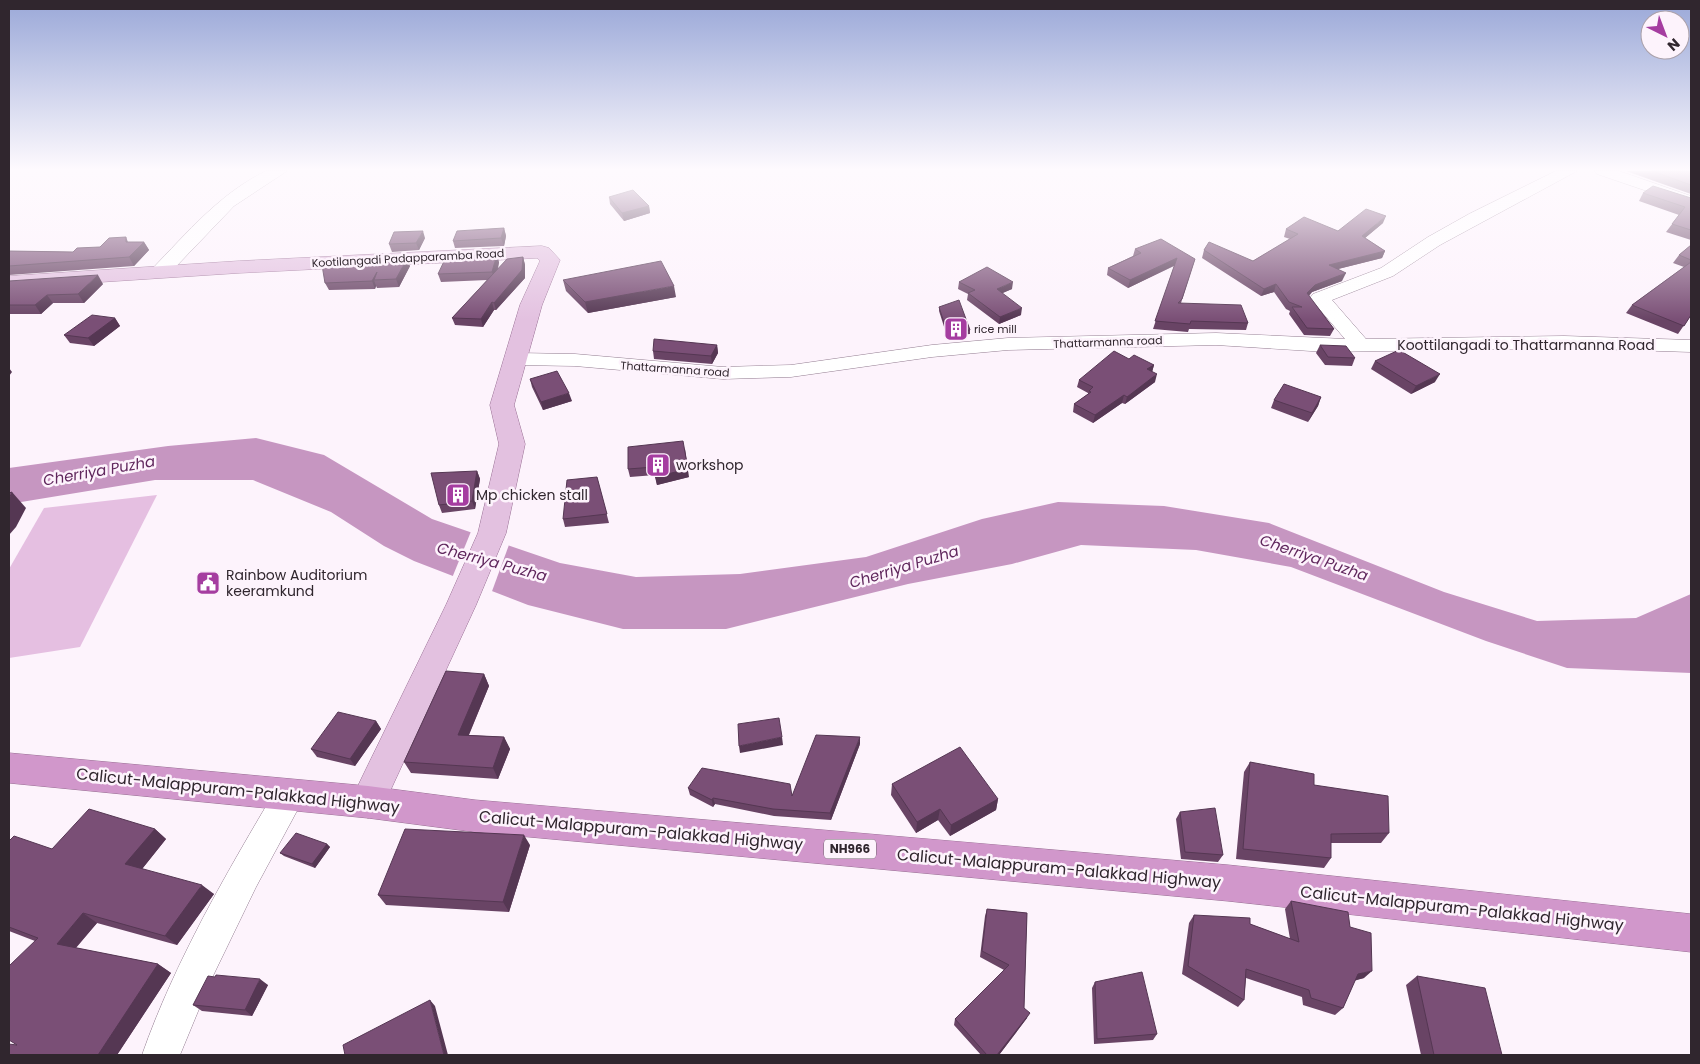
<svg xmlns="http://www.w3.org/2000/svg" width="1700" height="1064" viewBox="0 0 1700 1064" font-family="Poppins,sans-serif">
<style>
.green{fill:#e5bfe1}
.water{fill:#c696c1}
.pier{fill:#fdf3fc}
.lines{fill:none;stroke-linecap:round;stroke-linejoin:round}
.minor-casing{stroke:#937d91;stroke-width:1}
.major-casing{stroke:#996f94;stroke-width:1}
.highway-casing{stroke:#996f94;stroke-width:1}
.minor{fill:#fff;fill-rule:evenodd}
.major{fill:#e3c1e0;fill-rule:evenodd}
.highway{fill:#d197cb;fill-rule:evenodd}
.wall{fill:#694465}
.shaded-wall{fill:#553753}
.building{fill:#7a4f76;stroke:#553753}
.labels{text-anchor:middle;stroke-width:5;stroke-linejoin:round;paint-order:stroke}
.far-street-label{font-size:11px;fill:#30262e;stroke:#fdf3fc}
.far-poi-label{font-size:11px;fill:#30262e;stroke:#fdf3fc;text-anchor:start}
.shield{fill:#fdf3fc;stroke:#6e646c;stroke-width:1}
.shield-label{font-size:12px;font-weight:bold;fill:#30262e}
.street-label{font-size:14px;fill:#30262e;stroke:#fdf3fc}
.poi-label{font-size:14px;fill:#30262e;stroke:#fdf3fc;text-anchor:start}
.water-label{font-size:15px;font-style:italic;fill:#60275d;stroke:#fdf3fc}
.near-street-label{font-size:16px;fill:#30262e;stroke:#fdf3fc}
</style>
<rect width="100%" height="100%" fill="#fdf3fc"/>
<path class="green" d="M157 495 80 647 9 658V569L44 508Z"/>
<path class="water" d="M256 438 324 455 432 519 560 563 636 577 740 574 866 557 982 519 1058 502 1164 506 1269 523 1444 592 1537 621 1636 618 1691 594V673L1567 668 1486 641 1291 567 1196 550 1081 545 1012 564 908 584 726 629H623L528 605 414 561 384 546 331 512 253 480H155L9 504V468L168 446Z"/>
<path class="pier" d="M472 529 510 542 491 594 452 578Z"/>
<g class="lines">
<g class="minor-casing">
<path id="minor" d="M266 171H287L234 206 166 277H152L150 273 152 269C187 233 220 193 266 171Z
M1556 171H1577L1440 245 1393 276 1332 300 1366 339 1564 336 1691 340V352L1564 348 1327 352 1216 345 1008 350 932 357 791 377 723 379 575 366 517 365 510 363 507 359 510 355 517 353 575 354 723 367 791 365 932 345 1008 338 1216 333 1345 339 1310 298 1313 294 1381 268 1428 237 1469 214Z
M1595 171H1619L1691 196V206L1597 174Z
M289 782 300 786 305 796 256 887 211 980 180 1055H142C175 961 227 872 278 786Z"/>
</g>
<g class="major-casing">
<path id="major" d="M542 246 549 248 560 260 542 305 514 405 525 444 506 533 476 605 380 813 368 818 356 813 350 802 446 605 478 533 499 444 490 405 520 305 540 261 537 258 239 273 9 288V276L239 261Z"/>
</g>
<g class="highway-casing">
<path id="highway" d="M9 753 368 786 475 800 1228 865 1691 914V952L1228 901 475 832 368 818 9 783Z"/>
</g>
<use href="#minor" class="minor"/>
<use href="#major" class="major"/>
<use href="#highway" class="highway"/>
</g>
<path class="wall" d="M1626 171H1691V194Z
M1643 193 1691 198V240L1666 232 1679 215 1639 201Z
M609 197 649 206 650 213 624 221 610 204Z
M1383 223 1365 238 1385 251 1382 258 1338 269 1342 281 1312 292 1309 296 1334 329 1330 336 1304 335 1289 314 1290 311 1286 309 1274 292 1261 296 1202 258 1204 250 1253 261 1290 239 1284 237 1286 229 1338 231Z
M504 228 506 236 504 246 455 248 453 241Z
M126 237 128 242H144L149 250 134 266 9 275V251L73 252 100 247Z
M425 238 419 250 392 252 389 244Z
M1691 245V315L1678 334 1626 313 1632 305 1684 267 1673 263 1679 255Z
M1135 249 1195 259 1181 303 1248 323 1246 330 1189 329 1188 332 1153 329 1174 266 1128 288 1107 275 1108 268 1133 256Z
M523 257 525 265V278L496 310H494L483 327 455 325 452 318 487 280 441 282 438 274 499 262 498 269Z
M410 266 399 287 377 288 376 286 375 289 329 290 325 283Z
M563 280 676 297 588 313 566 291Z
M9 281 103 284 84 303H53L41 314H9Z
M959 282 1012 289 1002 293 1021 315 999 324 967 300 968 294 958 289Z
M939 307 970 330V334L947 336 939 311Z
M115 318 120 326 94 346 70 343 64 335Z
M717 345 718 353 712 364 654 359 653 351Z
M1320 345 1355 358 1352 366 1325 365 1316 353Z
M1129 359 1154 365 1152 372 1155 382 1125 404 1122 403 1093 423 1073 412 1074 404 1088 394V393L1077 387 1079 380Z
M1375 361 1435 382 1411 394 1371 369Z
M530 379 572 401 543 410 532 387Z
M1321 397 1318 406 1308 422 1271 408 1274 400Z
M628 447 689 477 657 485 655 475 630 477 628 469Z
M477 471 480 479 475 509 442 513 439 505Z
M597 477 609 523 565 527 563 519Z
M484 674 489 686 469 735 504 737 510 749 498 779 411 773 404 762Z
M376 721 381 729 355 766 317 757 311 749Z
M860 744 831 820 774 816 715 804 713 807 690 795 688 788 792 796Z
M1250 762 1314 785 1389 833 1381 843H1331V858L1324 868 1236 859 1244 772Z
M892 784 998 799 996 810 950 836 938 820 916 833 891 795Z
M1180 812 1223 855 1218 862 1181 859 1176 819Z
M155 829 166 839 142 869 214 894 177 945 97 923 76 948 158 964 171 973 117 1055H9L17 1045 35 941 9 931V841L52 849Z
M327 844 330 847 315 868 284 856 280 853Z
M530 845 509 912 386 905 378 895Z
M1291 901 1350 927 1364 978 1355 980 1343 1008 1335 1015 1303 1005 1302 997 1246 978 1244 1000 1238 1007 1182 974 1189 923 1194 915 1250 924 1290 939 1285 909Z
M987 909 1027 913 1024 1008 1027 1018 999 1055H981L954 1025 955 1019 1004 970 980 957 985 916Z
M1417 976 1502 1055H1421L1406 985Z
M215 977 268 985 252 1016 202 1011 193 1005Z
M1095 982 1157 1034 1153 1040 1094 1044 1092 988Z"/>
<path class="shaded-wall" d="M649 206 650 213 624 221 622 213Z
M1386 216 1383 223 1359 243 1362 236Z
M504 228 506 236 504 246 501 238Z
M423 231 425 238 419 250 416 243Z
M144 242 149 250 134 266 129 257Z
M1385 251 1382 258 1326 272 1329 265Z
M497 254 499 262 495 280 492 272Z
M523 257 525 265V278L496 310 494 303Z
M1177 258 1175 265 1128 288 1130 280Z
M407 259 410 266 399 287 396 279Z
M377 272 374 280 376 286 375 289 372 281Z
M1346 273 1342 281 1312 292 1304 300 1307 293 1315 285Z
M98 275 103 284 84 303 78 294Z
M1013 282 1012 289 996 296 997 289Z
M1276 284 1274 292 1261 296 1264 289Z
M674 286 676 297 588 313 585 302Z
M47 295 53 303 41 314 35 305Z
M492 302 494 310 483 327 481 319Z
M1022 308 1021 315 999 324 1000 317Z
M115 318 120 326 94 346 88 338Z
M717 345 718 353 712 364 711 356Z
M1154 365 1152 372 1147 369Z
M9 368 12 372 9 376Z
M1157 374 1155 382 1125 404 1127 397Z
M1440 374 1435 382 1411 394 1416 386Z
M569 393 572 401 543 410 541 402Z
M1124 395 1122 403 1093 423 1095 415Z
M1321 397 1318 406 1308 422 1312 413Z
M685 449 689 477 657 485 655 477Z
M477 471 480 479 475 509 472 501Z
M12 492 26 508 16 527 9 535V499Z
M484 674 489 686 464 746 458 735Z
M376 721 381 729 355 766 350 759Z
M504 737 510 749 498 779 493 768Z
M782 737 783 745 740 753 739 746Z
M860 737V744L831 820 830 813Z
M713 798 715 804 713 807 712 800Z
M998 799 996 810 950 836 951 825Z
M940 809 938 820 916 833 917 822Z
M155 829 166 839 138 874 125 864Z
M524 835 530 845 509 912 503 902Z
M327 844 330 847 315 868 312 864Z
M202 885 214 894 177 945 165 936Z
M83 913 97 923 71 953 57 944Z
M158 964 171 973 117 1055H98Z
M1372 971 1364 978 1350 982 1358 974Z
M260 979 268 985 252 1016 245 1010Z
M430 1000 435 1006 448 1055H444Z
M1030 1013 1027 1018 999 1055H997Z"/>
<path class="building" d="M1652 171H1691V185Z
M1653 186 1691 198V230L1672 224 1685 207 1643 193Z
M633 190 649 206 622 213 609 197Z
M1366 209 1386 216 1362 236 1385 251 1329 265 1346 273 1315 285 1307 293 1334 329 1307 328 1292 307H1302L1289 302 1276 284 1264 289 1204 250 1209 242 1253 261 1298 234 1286 229 1304 217 1338 231Z
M504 228 501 238 453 241 457 231Z
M423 231 416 243 389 244 394 232Z
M126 237V242H144L129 257 9 266V251L73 252 77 248 100 247 109 238Z
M1161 239 1195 259 1182 299 1178 303 1241 305 1248 323 1191 321 1190 324 1155 321 1177 258 1130 280 1108 268 1141 253 1135 249Z
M1691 245V260L1679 255Z
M497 254 492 272 438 274 446 257Z
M523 257 522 270 494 303 492 302 481 319 452 318 507 259Z
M407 259 396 279 374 280 377 272 372 281 325 283 322 265 381 263 382 260Z
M661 261 674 286 585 302 563 280Z
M1691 262V315L1684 326 1632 305Z
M987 267 1013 282 997 289 1022 308 1000 317 968 293 975 290 959 282Z
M98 275 78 294 47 295 35 305H9V281Z
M959 300 970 330 947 332 939 307Z
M92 315 115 318 88 338 64 335Z
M654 339 717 345 711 356 653 351Z
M1320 345 1346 346 1355 358 1328 357Z
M1399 350 1440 374 1416 386 1375 361Z
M1114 351 1129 359 1134 355 1154 365 1147 369 1157 374 1127 397 1124 395 1095 415 1074 404 1091 392 1089 391 1093 387 1079 380Z
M557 371 569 393 541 402 530 379Z
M1284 384 1321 397 1312 413 1274 400Z
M683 441 688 469 655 477 654 467 628 469V447Z
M477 471 472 501 439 505 431 473Z
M597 477 607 514 563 519 567 480Z
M12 492 9 499V493Z
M446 671 484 674 458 735 504 737 493 768 404 762Z
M338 712 376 721 350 759 311 749Z
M779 718 782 737 739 746 738 724Z
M816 735 860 737 830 813 773 809 713 798 712 800 688 788 702 768 790 784 792 796Z
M960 747 998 799 951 825 940 809 917 822 892 784Z
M1250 762 1314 774V785L1388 796 1389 833 1331 834V858L1243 849Z
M1215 808 1223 855 1185 852 1180 812Z
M89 809 155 829 125 864 202 885 165 936 83 913 57 944 158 964 98 1055H9V1044L17 1045 9 1040V966L38 938 9 927V841L14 836 52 849Z
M405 829 524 835 503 902 378 895Z
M296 833 327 844 312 864 280 853Z
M1291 901 1348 912 1350 927 1371 933 1372 971 1358 974 1343 1008 1311 998 1309 990 1246 969 1244 1000 1188 966 1194 915 1250 918V924L1299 942Z
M987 909 1027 913 1024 1008 1030 1013 997 1055H987L955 1019 1009 965 982 951Z
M1142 972 1157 1034 1097 1039 1095 982Z
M216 975 260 979 245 1010 193 1005 208 976 215 977Z
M1417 976 1485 988 1502 1055H1434Z
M430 1000 444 1055H345L343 1045Z"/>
<linearGradient id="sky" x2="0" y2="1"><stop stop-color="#9aa8d8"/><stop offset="0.53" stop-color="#fefafe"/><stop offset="1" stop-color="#fefafe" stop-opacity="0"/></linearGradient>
<rect width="1700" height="320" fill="url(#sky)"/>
<defs>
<g id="building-square" transform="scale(1.25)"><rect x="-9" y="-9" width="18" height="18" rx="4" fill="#a53da0" stroke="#fdf3fc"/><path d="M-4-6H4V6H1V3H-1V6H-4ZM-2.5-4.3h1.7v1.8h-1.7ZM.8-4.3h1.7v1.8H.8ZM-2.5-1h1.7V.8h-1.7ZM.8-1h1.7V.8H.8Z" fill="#fff"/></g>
<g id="civic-square" transform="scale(1.25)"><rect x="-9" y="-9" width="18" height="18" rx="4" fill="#a53da0" stroke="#fdf3fc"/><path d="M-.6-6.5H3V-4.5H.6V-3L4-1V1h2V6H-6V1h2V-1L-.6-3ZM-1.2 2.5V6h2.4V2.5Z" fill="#fff"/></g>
</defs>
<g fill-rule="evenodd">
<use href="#building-square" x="956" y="329"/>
<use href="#building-square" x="658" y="465"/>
<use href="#building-square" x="458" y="495"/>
<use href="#civic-square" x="208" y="583"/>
</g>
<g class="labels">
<g class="far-street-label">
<text transform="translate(408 258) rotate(-3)" y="4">Kootilangadi Padapparamba Road</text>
<text transform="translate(1108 342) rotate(-2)" y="4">Thattarmanna road</text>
<text transform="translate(675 369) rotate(4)" y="4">Thattarmanna road</text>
</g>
<g class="far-poi-label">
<text x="974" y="333">rice mill</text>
</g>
<rect class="shield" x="824" y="839.5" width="52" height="19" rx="4"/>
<g class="shield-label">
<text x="850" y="853">NH966</text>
</g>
<g class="street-label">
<text x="1526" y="350">Koottilangadi to Thattarmanna Road</text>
</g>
<g class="poi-label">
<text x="676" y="470">workshop</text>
<text x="476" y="500">Mp chicken stall</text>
<text x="226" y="580">Rainbow Auditorium<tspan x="226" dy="16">keeramkund</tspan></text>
</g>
<g class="water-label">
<text transform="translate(99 471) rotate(-10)" y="5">Cherriya Puzha</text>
<text transform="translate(1314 558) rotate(19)" y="5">Cherriya Puzha</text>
<text transform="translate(492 562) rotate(15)" y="5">Cherriya Puzha</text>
<text transform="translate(904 567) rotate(-17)" y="5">Cherriya Puzha</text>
</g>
<g class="near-street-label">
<text transform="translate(238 790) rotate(6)" y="6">Calicut-Malappuram-Palakkad Highway</text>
<text transform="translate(641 830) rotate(5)" y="6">Calicut-Malappuram-Palakkad Highway</text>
<text transform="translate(1059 868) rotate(5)" y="6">Calicut-Malappuram-Palakkad Highway</text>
<text transform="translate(1462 908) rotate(6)" y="6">Calicut-Malappuram-Palakkad Highway</text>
</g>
</g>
<rect width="1700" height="1064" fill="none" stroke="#30262e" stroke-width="20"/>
<g transform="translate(1665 35) rotate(138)"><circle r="24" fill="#fdf3fc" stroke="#aba1aa"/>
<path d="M0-4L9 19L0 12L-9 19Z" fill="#a53da0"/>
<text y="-8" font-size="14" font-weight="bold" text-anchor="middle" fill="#30262e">N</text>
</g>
</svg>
